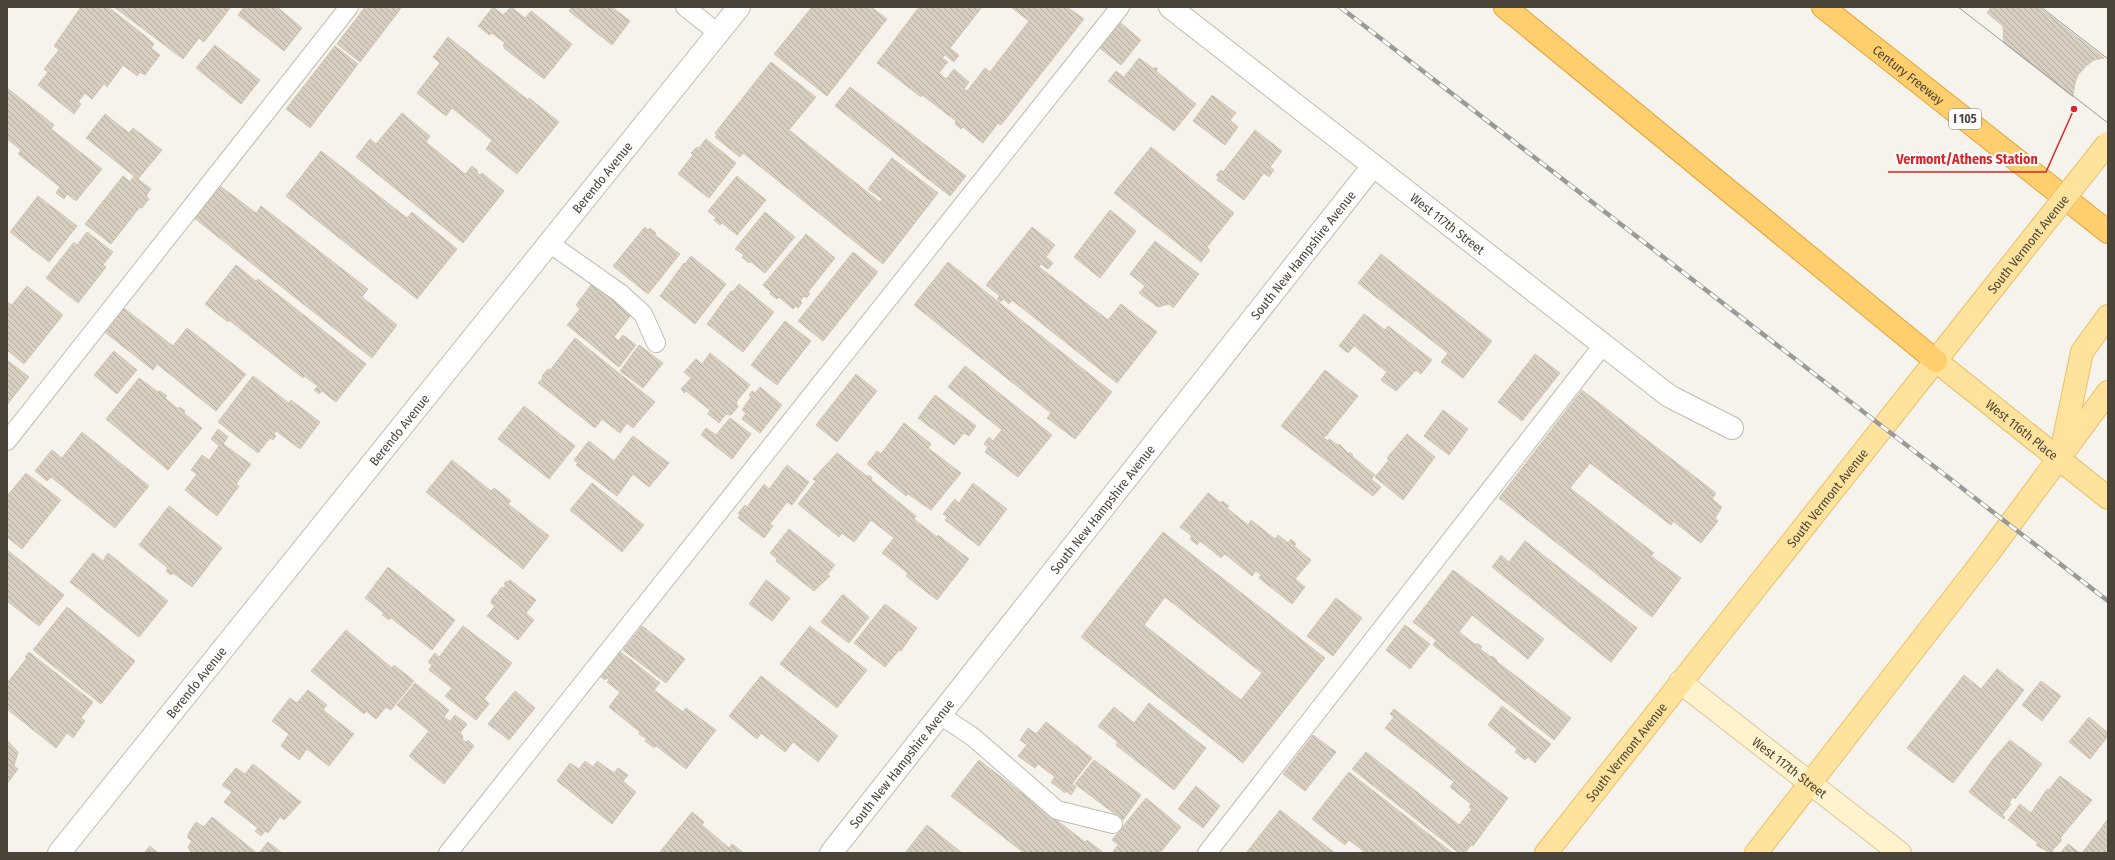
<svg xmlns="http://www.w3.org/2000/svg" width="2115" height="860" viewBox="0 0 2115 860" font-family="'Fira Sans Condensed',sans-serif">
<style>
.building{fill:url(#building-back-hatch);stroke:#d3c7b4;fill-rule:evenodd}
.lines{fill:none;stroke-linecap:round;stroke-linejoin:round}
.lane-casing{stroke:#c2bbae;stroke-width:20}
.street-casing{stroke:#c2bbae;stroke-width:24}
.secondary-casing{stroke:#d6c79b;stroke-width:24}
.primary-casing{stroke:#e6c16a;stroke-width:24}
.highway-casing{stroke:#e0a43c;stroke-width:24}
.lane{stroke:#fff;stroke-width:18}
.street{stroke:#fff;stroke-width:22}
.secondary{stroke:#fff3cd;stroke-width:22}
.primary{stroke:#ffe39c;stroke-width:22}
.highway{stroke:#ffcf6e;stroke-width:22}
.tram{stroke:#9a9a9a;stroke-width:1}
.rail-casing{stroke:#9a9a9a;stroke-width:4.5}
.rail{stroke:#fff;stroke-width:3;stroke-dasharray:9;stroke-linecap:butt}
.primary-bridge-casing{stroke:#e6c16a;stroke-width:24;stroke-linecap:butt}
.primary-bridge{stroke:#ffe39c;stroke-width:22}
.labels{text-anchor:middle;stroke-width:4;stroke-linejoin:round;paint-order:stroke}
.shield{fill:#fff;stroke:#817c74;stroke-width:1}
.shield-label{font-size:12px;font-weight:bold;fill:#4b4439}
.street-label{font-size:13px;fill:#4b4439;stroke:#fff}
.leader{fill:none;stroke:#d62828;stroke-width:1.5}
.callout-dot{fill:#d62828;stroke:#fff;stroke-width:1.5}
.callout-label{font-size:14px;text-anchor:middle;font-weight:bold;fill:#d62828;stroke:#fff;stroke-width:4;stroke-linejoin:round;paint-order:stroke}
</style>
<defs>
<pattern id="building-back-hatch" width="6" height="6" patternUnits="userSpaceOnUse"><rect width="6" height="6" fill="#d8cfc1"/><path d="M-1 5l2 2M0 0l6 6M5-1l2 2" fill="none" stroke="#b1aa9e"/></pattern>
</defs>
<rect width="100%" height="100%" fill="#f6f3ec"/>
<path class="building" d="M81 7H108L144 35 154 44 151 48 160 55 145 75 140 72 137 76 123 65 107 87 104 84 92 99 85 93 78 102 81 104 74 114 38 85 48 72 44 69 59 50 54 46Z
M114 7H231L204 42 199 38 183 59Z
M244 7H277L302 28 284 51 238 15Z
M365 7H402L360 62 337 44Z
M493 7 503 15 511 7 525 18 531 11 572 44 544 79 505 49 503 45 505 43 492 33 489 35 478 26Z
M572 7H612L630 21 612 45 569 11Z
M812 7H871L887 19 827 96 774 54Z
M919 7H982L950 48 959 55 954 62 945 55 942 58 948 62 939 73 946 79 954 69 969 82 964 89 967 91 985 68 990 72 1029 21 1011 7H1067L1084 19 1001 125 998 123 983 143 963 127 961 129 955 124 956 121 922 95 921 97 877 63Z
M1991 7H2039L2104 58 2094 60 2086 66 2078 75 2075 83 2073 97 2004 43 2003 26 1987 13Z
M1117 20 1141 40 1121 65 1096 45Z
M448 37 528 100 529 98 559 122 517 174 486 149 492 140 452 108 446 116 417 93 440 63 433 57Z
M215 45 260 80 241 104 196 68Z
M335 46 358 64 310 128 286 109Z
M1139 58 1154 69 1155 67 1158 69 1156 71 1196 104 1174 131 1108 81 1116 71 1124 77Z
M771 62 816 97 789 130 880 202 882 199 868 189 892 158 938 193 883 264 743 153 740 157 715 137 717 135 715 133Z
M850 87 966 176 950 196 835 106Z
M7 88 54 125 51 129 102 169 76 201 67 194 64 199 56 193 60 187 18 154 21 150 7 139Z
M1212 95 1236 113 1230 120 1238 127 1225 145 1193 121Z
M402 113 430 136 426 142 465 174 472 166 478 171 477 173 480 175 482 173 504 191 463 243 356 157 370 139 376 144Z
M105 114 129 133 133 128 162 150 138 179 86 138Z
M1255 130 1282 151 1270 167 1274 170 1269 177 1264 173 1244 200 1217 180 1219 177 1216 175 1221 170 1223 172Z
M706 139 736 163 709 198 678 174 693 155 691 153 697 147 699 148Z
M1151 147 1234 213 1207 247 1210 250 1201 262 1114 193Z
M321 151 407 218 412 212 457 249 417 299 286 196Z
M123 176 130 182 134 176 151 189 147 194V197L149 199 142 208 140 207 111 244 85 224Z
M737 176 766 200 737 235 722 223 720 225 714 220 716 218 708 211Z
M219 185 256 213 261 206 368 289 362 297 397 325 372 358 194 218Z
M38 196 77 226 49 262 10 232Z
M1110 210 1136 231 1100 278 1074 257Z
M765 212 795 237 765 273 750 261 749 263 742 257 744 255 735 249Z
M645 227 648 230 650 228 656 233 655 235 680 254 648 294 613 266Z
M1032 227 1055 245 1046 257 1053 263 1048 269 1041 264 1039 267 1108 320 1121 304 1157 332 1117 383 1012 300 1009 304 1003 299 1001 302 997 299 1000 296 986 285Z
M87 232 113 252 103 265 106 267 78 303 46 278 74 242 77 245Z
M806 234 835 258 808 292 810 294 806 298 804 296 800 301 802 303 798 308 796 306 793 309 779 297 777 299 770 294 771 292 763 285Z
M1155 241 1199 274 1173 308 1169 304 1158 307 1139 293 1145 286 1130 274Z
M853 252 878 272 823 341 798 321Z
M1381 254 1492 341 1463 378 1441 362 1448 353 1358 283Z
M691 256 726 284 695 324 660 296 684 263 685 264Z
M948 262 1112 392 1075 439 1047 418 1051 413 914 305Z
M236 265 256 281 258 279 366 364 336 402 322 391 319 394 314 390 318 386 304 376 303 378 229 320 228 322 205 304Z
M594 281 635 310 614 337 618 341 623 335 636 345 619 367 567 325 580 309 576 305Z
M739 284 774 312 743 352 707 324 731 291 732 292Z
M27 286 63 315 24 364 7 350V302L12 305Z
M121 306 173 346 187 328 246 374 216 411 157 364 153 370 102 330Z
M1364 314 1385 330 1388 326 1432 360 1421 374 1416 370 1396 391 1381 380 1387 372 1354 346 1348 353 1339 346Z
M785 321 811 341 777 385 751 365Z
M575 338 655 402 633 428 627 423 620 433 602 419 595 428 538 383 543 378 542 376 548 369 550 370Z
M639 345 663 363 643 388 620 371Z
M114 351 137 370 117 394 94 375Z
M710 353 750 385 736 402 738 407 731 415 726 414 719 423 708 414 710 410 686 391 684 393 681 389 691 378 684 372 696 359 702 364Z
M1535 354 1560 373 1522 421 1498 402Z
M7 360 29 377 7 405Z
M965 366 1052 435 1018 477 985 452 988 447 984 444 989 437 993 441 1002 430 948 387Z
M1325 370 1358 396 1326 436 1323 437 1328 441 1329 439 1338 445 1339 444 1349 454 1350 452 1353 455 1352 456 1375 475 1371 479 1381 487 1373 496 1281 426Z
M856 374 877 391 837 442 816 425Z
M253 376 289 403 291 400 320 422 300 449 276 431 274 434 276 436 273 440 270 438 258 453 218 422Z
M139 378 158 392 160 391 167 396 165 398 178 409 179 407 185 411 184 413 202 428 168 470 106 419Z
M760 387 782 405 760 433 742 419 746 413 742 410 751 397 749 395 752 391 755 393Z
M1582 390 1716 493 1712 499 1722 507 1715 518 1718 521 1701 543 1673 521 1671 525 1590 463 1570 488 1654 553 1651 556 1681 578 1652 617 1499 498Z
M935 395 976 426 969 436 964 433 954 445 918 418Z
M524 406 575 446 549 479 498 439Z
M1443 410 1468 429 1449 455 1424 436Z
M730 418 751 434 732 459 701 435 706 428 716 435Z
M904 423 931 444 928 448 961 473 931 510 908 494 906 496 867 464 877 451 881 454Z
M218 429 228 437 223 444 251 464 236 484 239 486 217 516 185 490 197 474 191 470 202 455 209 460 219 446 211 439Z
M82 432 149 486 115 528 51 477 47 481 35 471 52 450 62 458Z
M1407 434 1435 457 1403 500 1375 477 1389 460 1387 458Z
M633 436 669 463 649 487 633 474 617 496 576 465 578 463 574 460 589 441 614 461Z
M837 453 868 477 869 475 872 478 871 480 916 516 914 519 937 537 938 535 969 559 937 600 906 576 908 573 882 553 894 538 871 520 854 542 842 533 839 537 798 504 816 481 813 479Z
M452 460 491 491 494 488 511 501 508 504 549 536 523 569 426 492Z
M787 465 809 482 792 505 787 502 770 524 773 526 764 538 738 518 740 515 738 513 745 505 747 507 764 484 769 489Z
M26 473 61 500 22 549 7 537V496Z
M592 483 644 525 622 552 570 510Z
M973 483 1007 509 979 546 945 520 948 517 943 514 955 499 959 503Z
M1208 493 1221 503 1222 501 1229 506 1227 508 1248 525 1251 520 1275 539 1278 535 1288 543 1291 539 1296 544 1294 546 1311 560 1295 579 1305 587 1292 604 1259 578 1261 575 1256 571 1252 576 1225 554 1221 558 1200 541 1197 545 1190 539 1192 536 1180 527Z
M169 506 222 548 192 587 173 573 171 575 166 571 168 568 139 545Z
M789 529 835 565 827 575 830 576 814 591 776 561 777 559 770 553Z
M1163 532 1325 658 1243 763 1081 637ZM1165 597 1262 673 1241 700 1144 625Z
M1525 541 1637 628 1611 662 1492 567 1501 555 1509 562Z
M7 550 64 595 39 626 7 601Z
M93 553 103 561 108 553 168 601 139 637 70 582Z
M388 567 455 620 432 650 391 618 389 620 382 615 384 613 365 598Z
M1453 570 1544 639 1528 659 1472 615 1459 632 1476 645 1477 643 1482 647 1480 649 1491 657 1492 656 1497 660 1496 661 1571 718 1554 740 1433 645 1436 640 1413 622Z
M510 580 536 600 526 613 534 620 518 640 487 616 495 606 491 603 492 599 496 594 498 596 499 594 497 593 502 587 504 588 506 585 504 584 506 581 507 582Z
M766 580 790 598 772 621 749 604Z
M842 595H844L869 617 849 643 821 622Z
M1336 598 1362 618 1333 656 1307 636Z
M885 604 917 628 901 651 899 650 885 667 854 643Z
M67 607 135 661 101 704 33 650Z
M1405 625 1430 644 1410 669 1386 650Z
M463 626 512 663 484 699 489 704 476 720 445 696 452 688 429 670 432 665 428 662 435 653 439 657Z
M642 626 685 659 666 683 623 650Z
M810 626 867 670 837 708 780 664Z
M346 630 392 668 394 665 414 681 391 710 386 707 376 719 366 711 364 714 311 671Z
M617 649 660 683 654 690 683 712 686 708 716 730 686 769 656 746 654 748 645 741 647 739 639 734 640 732 609 707 620 692 607 682 609 680 607 678 605 680 598 675Z
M29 652 93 702 81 718 85 721 73 738 67 733 56 748 7 709V683L27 658 25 657Z
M1997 669 2024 690 1953 783 1907 748 1964 675 1981 689Z
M761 676 838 736 818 762 793 742 785 752 761 733 757 739 729 716Z
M2041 681 2061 696 2042 721 2022 705Z
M415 683 449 710 444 717 450 721 455 715 467 724 460 733 463 736 462 739 466 742 468 740 474 746 444 784 409 756 429 731 397 705Z
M308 690 327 705 323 710 354 734 329 766 307 749 299 760 281 746 289 734 272 721 290 698 297 703Z
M515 691 535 708 509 740 488 724Z
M1149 703 1206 748 1174 790 1116 745 1118 742 1098 726 1114 707 1134 723Z
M1502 706 1551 744 1535 763 1528 757 1525 760 1515 752 1517 749 1488 725Z
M1394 709 1508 798 1473 846 1471 845 1465 853H1459L1352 769 1366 752 1459 825 1472 809 1469 807 1471 804 1450 787 1454 782 1385 728 1394 717 1390 714Z
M2089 717 2108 733V736L2090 759 2069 742Z
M1046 722 1092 758 1072 784 1076 787 1071 795 1066 791 1065 793 1051 782 1055 777 1038 764 1035 768 1018 756 1027 745 1020 740 1028 728 1036 734Z
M1313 735 1336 752 1305 791 1283 774Z
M7 740 18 752 14 766 18 769 7 784Z
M2010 740 2042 764 2015 799 2013 797 2009 803 2011 804 2002 815 2005 817 2004 819 1969 792 1993 759Z
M979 760 1085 842 1087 840 1104 853H1024L951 796Z
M1094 760 1141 795 1123 820 1075 784Z
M585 761 593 767 597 761 614 773 618 768 628 775 623 781 636 792 612 824 557 781 570 763 579 769Z
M253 764 301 802 284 820 280 817 268 833 265 831 261 836 255 831 258 828 224 802 232 792 222 785 236 768 245 774Z
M1349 772 1453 853H1366L1349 840 1345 845 1312 819Z
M2060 776 2092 800 2060 838 2062 840 2052 851 2055 853H2050L2036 845 2038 843 2008 820 2020 804 2031 813 2047 789 2049 790Z
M1196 786 1220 806 1203 828 1178 809Z
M1146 798 1181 827 1160 853H1112L1118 845 1112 840Z
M1280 810 1335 853H1246Z
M692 812 704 822 702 825 729 848 732 844 744 853H659Z
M212 817 257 853 191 852 188 847 192 841 188 838V834L196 822 204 827Z
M2108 819V853H2082Z
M927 825 962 853H905Z
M268 842 282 853H259Z
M2068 844 2080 853H2060Z
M150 846 158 853H144Z"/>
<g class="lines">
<g class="lane-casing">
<path id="lane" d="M685 7 718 33
M549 243 620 293 643 314 656 343
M7 441 349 7
M940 715 973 737 1057 810 1113 824
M448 853 1120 7
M1207 853 1603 345"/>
</g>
<g class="street-casing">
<g id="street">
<path id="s1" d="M1170 7 1669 396 1732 428"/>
<path id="s2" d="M59 853 739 7"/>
<path id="s3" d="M831 853 1373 166"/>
</g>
</g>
<g class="secondary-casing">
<g id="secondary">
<path id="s4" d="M1680 682 1900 853"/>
</g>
</g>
<g class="primary-casing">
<g id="primary">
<path id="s5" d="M1936 361 2108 498"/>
<path d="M2061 453 2082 352 2108 316"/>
<path id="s6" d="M1546 853 1982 302"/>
<path d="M1756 853 1988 554 2108 392"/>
</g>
</g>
<g class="highway-casing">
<g id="highway">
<path d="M1505 7 1936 361"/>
<path id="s7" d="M1823 7 2108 232"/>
</g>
</g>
<use href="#lane" class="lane"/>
<use href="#street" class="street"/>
<use href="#secondary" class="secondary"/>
<use href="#primary" class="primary"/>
<use href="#highway" class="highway"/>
<path class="tram" d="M1958 7 2108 123
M2041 7 2108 59"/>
<g class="rail-casing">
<path id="rail" d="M1340 7 2108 601"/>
</g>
<use href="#rail" class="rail"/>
<g class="primary-bridge-casing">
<g id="primary-bridge">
<path id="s8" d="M1982 302 2108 143"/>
</g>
</g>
<use href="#primary-bridge" class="primary-bridge"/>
</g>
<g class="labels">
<rect class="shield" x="1949" y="109" width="32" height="20" rx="3"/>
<g class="shield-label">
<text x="1965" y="123">I 105</text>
</g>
<g class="street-label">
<text dy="5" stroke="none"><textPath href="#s7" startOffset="109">Century Freeway</textPath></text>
<text dy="5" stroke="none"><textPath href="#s2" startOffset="867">Berendo Avenue</textPath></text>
<text dy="5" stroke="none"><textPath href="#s1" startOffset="352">West 117th Street</textPath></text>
<text dy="5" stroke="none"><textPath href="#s8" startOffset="74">South Vermont Avenue</textPath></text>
<text dy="5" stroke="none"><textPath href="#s3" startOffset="762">South New Hampshire Avenue</textPath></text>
<text dy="5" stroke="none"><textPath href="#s2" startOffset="543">Berendo Avenue</textPath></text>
<text dy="5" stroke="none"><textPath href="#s5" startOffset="110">West 116th Place</textPath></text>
<text dy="5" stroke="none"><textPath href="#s6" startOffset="453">South Vermont Avenue</textPath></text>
<text dy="5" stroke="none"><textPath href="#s3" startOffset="438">South New Hampshire Avenue</textPath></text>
<text dy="5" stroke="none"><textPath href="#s2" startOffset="219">Berendo Avenue</textPath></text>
<text dy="5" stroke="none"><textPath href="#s6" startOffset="129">South Vermont Avenue</textPath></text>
<text dy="5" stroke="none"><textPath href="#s3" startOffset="114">South New Hampshire Avenue</textPath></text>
<text dy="5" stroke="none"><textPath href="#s4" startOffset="139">West 117th Street</textPath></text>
</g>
</g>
<path class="leader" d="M2074 109L2046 172H1888"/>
<circle class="callout-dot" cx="2074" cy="109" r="4"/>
<g class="callout-label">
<text x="1967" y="164">Vermont/Athens Station</text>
</g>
<rect width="2115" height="860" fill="none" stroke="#4b4439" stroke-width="16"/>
</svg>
